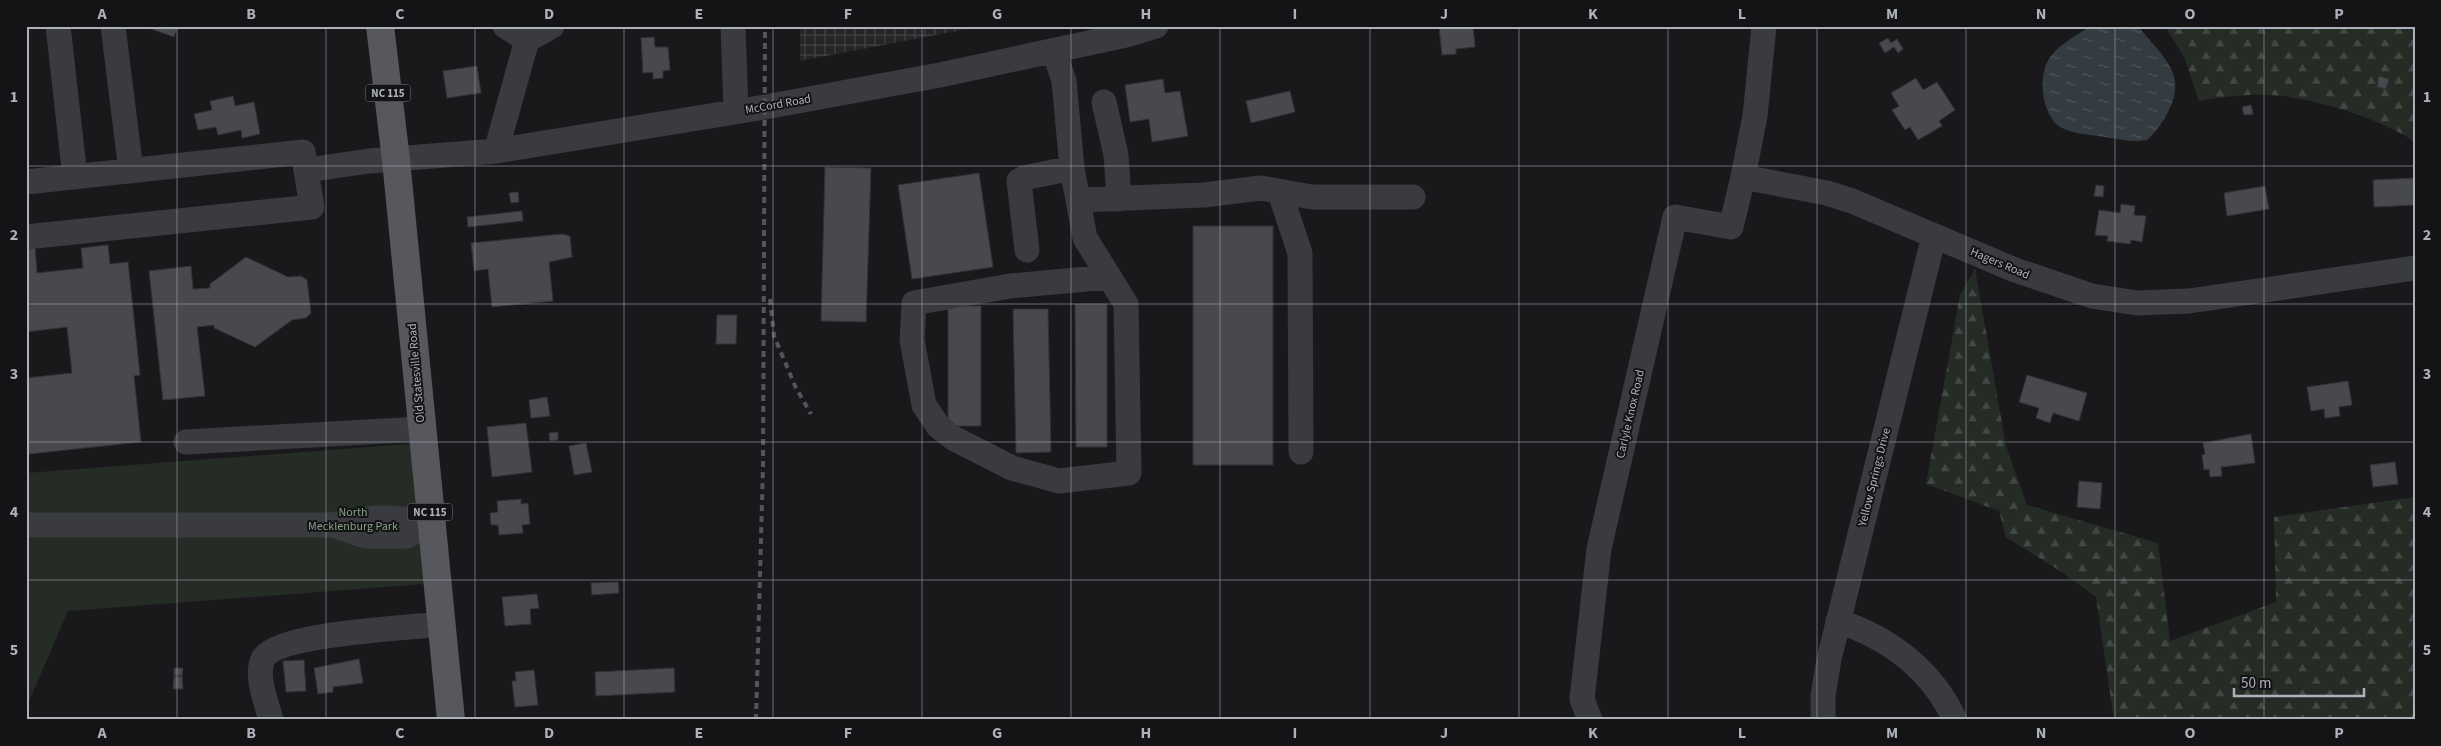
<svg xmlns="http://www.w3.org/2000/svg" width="2441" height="746" viewBox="0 0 2441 746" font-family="'Source Sans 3',sans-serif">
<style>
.industrial{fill:url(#industrial-grid)}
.forest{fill:url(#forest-firs)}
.green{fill:#252c26}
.water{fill:url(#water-ripples)}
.building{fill:#48494d;stroke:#333336}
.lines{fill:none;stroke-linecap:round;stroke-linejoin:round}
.minor{stroke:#3a3b3f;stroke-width:25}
.major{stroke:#57585e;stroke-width:28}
.rail{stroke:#54555a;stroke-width:4;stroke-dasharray:6 5;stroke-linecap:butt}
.grid{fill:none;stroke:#adb1b9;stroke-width:1;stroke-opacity:0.55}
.labels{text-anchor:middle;stroke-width:4;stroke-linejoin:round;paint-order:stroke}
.shield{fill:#141416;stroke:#7f8288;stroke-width:1}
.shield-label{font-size:11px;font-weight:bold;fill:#adb1b9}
.street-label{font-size:12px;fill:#adb1b9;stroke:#141416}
.park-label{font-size:12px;fill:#86a187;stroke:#141416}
.neatline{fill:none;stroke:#adb1b9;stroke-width:2}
.grid-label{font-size:16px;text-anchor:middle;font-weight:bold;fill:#adb1b9}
</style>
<defs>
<pattern id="industrial-grid" width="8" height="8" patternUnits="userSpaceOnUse" patternTransform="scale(1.25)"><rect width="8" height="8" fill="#252528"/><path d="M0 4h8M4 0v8" fill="none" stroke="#424245"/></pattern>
<pattern id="forest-firs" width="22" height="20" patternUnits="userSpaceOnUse" patternTransform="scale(1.25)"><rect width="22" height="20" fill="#252c26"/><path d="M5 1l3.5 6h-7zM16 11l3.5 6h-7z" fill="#424843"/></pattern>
<pattern id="water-ripples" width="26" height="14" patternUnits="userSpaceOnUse" patternTransform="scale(1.25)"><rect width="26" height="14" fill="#343c42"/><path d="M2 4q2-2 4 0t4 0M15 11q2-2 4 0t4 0" fill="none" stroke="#4f565b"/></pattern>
</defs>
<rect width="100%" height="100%" fill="#19191b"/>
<path class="industrial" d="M800 26H983L800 61Z"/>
<path class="forest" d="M2165 26H2415V142C2383 119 2308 96 2269 95 2245 94 2223 97 2199 101L2185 59Z
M1975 269 2006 446 2027 505 2158 543 2170 641 2276 602 2274 517 2415 497V720H2114L2096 597 2060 571 2006 537 1999 511 1926 484 1960 295Z"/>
<path class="green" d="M423 443 437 583 68 611 26 708V473Z"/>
<path class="water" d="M2091 26H2138C2161 56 2189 73 2168 112 2162 123 2156 132 2147 140 2134 143 2119 139 2105 137 2092 135 2072 134 2060 127 2041 114 2037 73 2051 56 2061 43 2077 35 2091 26Z"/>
<path class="building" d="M143 26H178L174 37Z
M1473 26 1475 47 1456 49V54L1442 55 1439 27Z
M654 37 655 47H668L670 70 663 71V78L653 79V72L643 73 641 38Z
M1888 38 1891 43 1897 39 1903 49 1898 53 1894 47 1885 53 1879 43Z
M477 66 481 93 447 98 443 71Z
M2379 76 2389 79 2386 89 2377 87Z
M1916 78 1923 90 1937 82 1955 110 1939 121 1942 126 1918 140 1910 127 1905 130 1892 110 1899 106 1891 93Z
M1163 79 1165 93 1180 91 1188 136 1152 142 1149 119 1130 122 1125 85Z
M1290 91 1295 112 1251 123 1246 101Z
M233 96 235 106 254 102 260 134 242 138 241 130 218 135 216 127 198 130 194 114 212 110 210 101Z
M2251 105 2253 114 2244 115 2242 107Z
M825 167 871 168 866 322 821 321Z
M979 173 993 267 912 279 898 185Z
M2415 178V205L2374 207 2373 180Z
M2096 185 2104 186 2103 197 2094 196Z
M2265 186 2269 209 2227 216 2224 193Z
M518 192 519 202 511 203 509 193Z
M2121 204 2135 206 2134 215 2146 216 2142 242 2131 240 2130 244 2107 241 2108 236 2095 235 2099 210 2120 213Z
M522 211 523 221 468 227 467 217Z
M1193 226H1273V465H1193Z
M562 234 570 236 572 257 549 262 553 301 492 307 488 269 474 271 471 243Z
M108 245 110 264 128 262 140 375 134 376 141 442 29 454 26 426V378L72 373 67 327 26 332V247L35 246 37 273 83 268 81 248Z
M246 257 288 277 301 276 307 280 311 313 306 318 292 320 255 347 214 328V325L197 327 205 396 163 400 149 271 191 266 193 289 210 288V284Z
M1075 304H1107V447H1076Z
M948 306H981V426H948Z
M1013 309H1048L1051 452 1016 453Z
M717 315H737L736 344H716Z
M2027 375 2087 393 2079 421 2053 413 2050 423 2036 418 2039 408 2019 402Z
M2348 381 2352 405 2339 407 2340 416 2325 418 2324 409 2311 411 2307 387Z
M547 397 550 416 531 418 529 400Z
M526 423 532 472 492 477 487 427Z
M558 432V440L550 441 549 433Z
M2251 434 2255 463 2221 467 2222 476 2210 477 2209 469 2204 470 2202 455 2205 454 2203 443Z
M586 443 592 472 574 475 569 446Z
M2395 462 2398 484 2373 487 2370 465Z
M2079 481 2102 483 2100 509 2077 507Z
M521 499V504L528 503 530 524 522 525 523 533 499 535 498 525H491L490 513 498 512 497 501Z
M618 582 619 593 592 595 591 583Z
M537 594 539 608 530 609 531 624 505 626 502 597Z
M359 659 363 683 333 687V692L318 694 314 668Z
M304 660 306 691 286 692 283 661Z
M174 668H183L182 676H174Z
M674 668 675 692 596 696 595 672Z
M534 670 538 705 515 707 512 681H516L515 672Z
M174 676H182L183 689H173Z"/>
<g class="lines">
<path class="minor" d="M58 26 75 177
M113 26 131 171
M505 26 527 40
M733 26 736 111
M1764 26 1755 116 1743 177 1827 193 1852 201 2015 270 2092 296 2137 303 2189 301 2415 268
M1054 51 1064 81 1072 168 1085 238 1126 304 1129 473 1059 481 1012 468 953 438 938 426 924 405 912 340 914 303 1010 286 1108 277
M1104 102 1116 155 1119 199
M496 151 527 40 552 26
M307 170 369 161 496 151 765 107 940 75 1126 35 1156 26
M26 182 303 152 312 207 26 237
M1280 193 1300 253 1301 452
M1078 200 1204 195 1261 188 1312 197H1413
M1027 250 1019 181 1024 178 1072 168
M186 442 421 429
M26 525H333C370 516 393 516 431 523
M333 525 365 536H407L431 523
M1838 621C1889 638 1932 670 1955 720
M271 720C267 703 255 676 263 659 277 633 410 628 442 624
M1590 720 1582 699 1599 549 1675 217 1731 227 1743 177
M1823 720V696L1829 659 1934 236"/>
<path class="major" d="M380 26 396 160 451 720"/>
<path class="rail" d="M770 299 774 336 796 388 811 414
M756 720 763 467 765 26"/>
</g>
<path class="grid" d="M177 26V720M326 26V720M475 26V720M624 26V720M773 26V720M922 26V720M1071 26V720M1220 26V720M1370 26V720M1519 26V720M1668 26V720M1817 26V720M1966 26V720M2115 26V720M2264 26V720M26 166H2415M26 304H2415M26 442H2415M26 580H2415"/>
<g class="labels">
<g class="shield">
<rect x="365.5" y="84.5" width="45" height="17" rx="4"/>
<rect x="407.5" y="503.5" width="45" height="17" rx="4"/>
</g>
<g class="shield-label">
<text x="388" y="97">NC 115</text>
<text x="430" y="516">NC 115</text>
</g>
<g class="street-label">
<text transform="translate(778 104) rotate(-10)" y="4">McCord Road</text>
<text transform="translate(2000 263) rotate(23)" y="4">Hagers Road</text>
<text transform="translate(416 373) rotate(-95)" y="4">Old Statesville Road</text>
<text transform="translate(1630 414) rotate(-77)" y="4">Carlyle Knox Road</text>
<text transform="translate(1874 477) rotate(-76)" y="4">Yellow Springs Drive</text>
</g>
<g class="park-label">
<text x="353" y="516">North<tspan x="353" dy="14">Mecklenburg Park</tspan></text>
</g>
</g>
<rect width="2441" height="746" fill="none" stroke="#141416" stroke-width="55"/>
<path d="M2234 688v8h130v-8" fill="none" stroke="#adb1b9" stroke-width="2.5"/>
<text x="2241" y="688" font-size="15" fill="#adb1b9" stroke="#141416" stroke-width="4" paint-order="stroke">50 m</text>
<rect x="28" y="28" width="2386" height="690" class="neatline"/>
<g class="grid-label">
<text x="102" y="19">A</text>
<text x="251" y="19">B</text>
<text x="400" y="19">C</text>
<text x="549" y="19">D</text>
<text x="699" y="19">E</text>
<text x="848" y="19">F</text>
<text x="997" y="19">G</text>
<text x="1146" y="19">H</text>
<text x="1295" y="19">I</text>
<text x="1444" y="19">J</text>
<text x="1593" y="19">K</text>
<text x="1742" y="19">L</text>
<text x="1892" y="19">M</text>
<text x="2041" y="19">N</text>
<text x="2190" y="19">O</text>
<text x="2339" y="19">P</text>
<text x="14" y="102">1</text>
<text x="2427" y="102">1</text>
<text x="14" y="240">2</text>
<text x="2427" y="240">2</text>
<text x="14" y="379">3</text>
<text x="2427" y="379">3</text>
<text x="14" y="517">4</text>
<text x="2427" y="517">4</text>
<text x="14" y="655">5</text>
<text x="2427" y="655">5</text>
<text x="102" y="738">A</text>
<text x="251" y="738">B</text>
<text x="400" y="738">C</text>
<text x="549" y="738">D</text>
<text x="699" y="738">E</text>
<text x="848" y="738">F</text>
<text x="997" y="738">G</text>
<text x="1146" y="738">H</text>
<text x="1295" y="738">I</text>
<text x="1444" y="738">J</text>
<text x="1593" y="738">K</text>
<text x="1742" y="738">L</text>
<text x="1892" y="738">M</text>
<text x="2041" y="738">N</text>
<text x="2190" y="738">O</text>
<text x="2339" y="738">P</text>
</g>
</svg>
